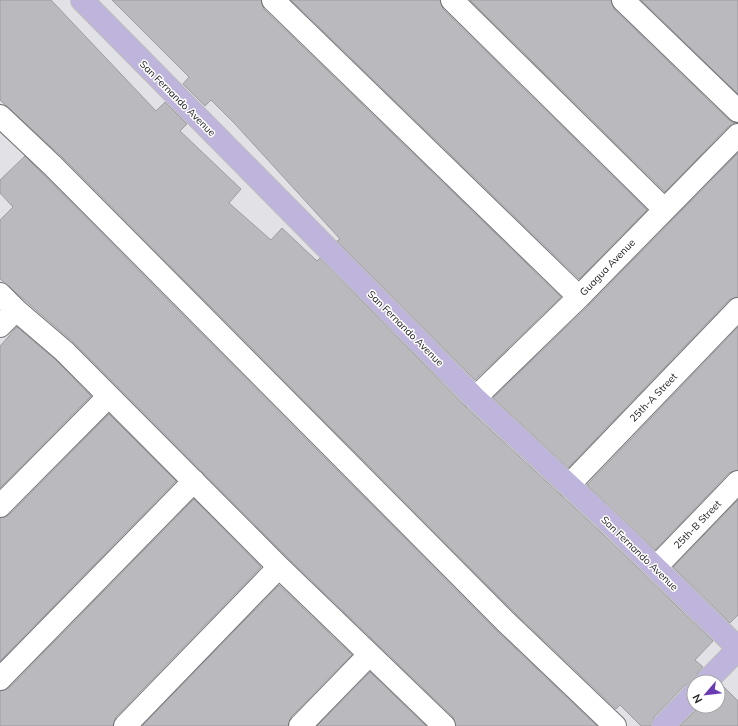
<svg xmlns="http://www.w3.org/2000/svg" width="738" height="726" viewBox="0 0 738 726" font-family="Mulish,sans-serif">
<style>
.building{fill:#bab9be;stroke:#9d9ca0}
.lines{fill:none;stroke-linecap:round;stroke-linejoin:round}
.minor-casing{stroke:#737276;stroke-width:24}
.major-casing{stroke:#bdbdbd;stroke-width:24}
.minor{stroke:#fff;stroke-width:22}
.major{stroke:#bfb4db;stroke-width:22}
.labels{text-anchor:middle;stroke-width:3;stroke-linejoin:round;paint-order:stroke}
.street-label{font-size:10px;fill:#222224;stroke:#fff}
</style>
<rect width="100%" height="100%" fill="#e2e1e6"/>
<path class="building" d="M0 0H51L156 111 165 102 187 124 180 131 241 189 229 203 271 240 282 228 317 261 320 258 466 407 603 534 713 641 695 660 703 667 697 674 694 682 685 685 654 717 651 726H641L620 705 616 709 515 613 62 157 0 100Z
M112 0H261L264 9 561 297 475 380 337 241 340 239 235 124 211 100 205 106 183 84 189 77Z
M291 0H440L443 9 647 210 579 279Z
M470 0H611L614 9 729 120 735 123 729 126 665 192Z
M641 0H738V94Z
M738 153V297L729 300 568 468 493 398 588 306Z
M25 156 497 631 597 726H456L453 717 288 558 73 342 0 279V220L13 207 0 193V180Z
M17 327 56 360 91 396 0 488V346Z
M738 327V470L729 473 655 550 587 485Z
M109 414 176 481 0 661V518L9 515Z
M194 499 261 567 116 717 113 726H0V691L9 688Z
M738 500V615L730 623 673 567Z
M279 585 352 655 291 717 288 726H142Z
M370 672 426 726H317Z
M721 684 738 701V726H680L700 706H718V688Z"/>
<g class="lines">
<g class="minor-casing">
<path id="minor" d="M273 0 579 297
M452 0 664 209
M623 0 738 111
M0 116 53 166 506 622 615 726
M0 294 16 310 64 351 279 567 444 726
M0 326 16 310
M475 398 579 297 738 135
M569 485 738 309
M0 506 109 396
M656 567 738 482
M0 679 194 481
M125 726 279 567
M300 726 369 655"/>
</g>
<g class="major-casing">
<path id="major" d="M82 0 475 398 612 525 738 648
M706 682 738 649
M663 726 694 694"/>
</g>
<use href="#minor" class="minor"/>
<use href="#major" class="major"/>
</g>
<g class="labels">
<g class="street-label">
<text transform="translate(178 98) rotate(45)" y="4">San Fernando Avenue</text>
<text transform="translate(607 267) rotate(-46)" y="4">Guagua Avenue</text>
<text transform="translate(406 328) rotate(45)" y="4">San Fernando Avenue</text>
<text transform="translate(653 397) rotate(-46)" y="4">25th-A Street</text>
<text transform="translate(697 524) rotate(-46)" y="4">25th-B Street</text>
<text transform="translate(640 553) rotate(44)" y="4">San Fernando Avenue</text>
</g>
</g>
<g transform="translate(706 694) rotate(242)"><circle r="19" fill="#ffffff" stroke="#a7a7a7"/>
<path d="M0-3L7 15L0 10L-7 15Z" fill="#693bb3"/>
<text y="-6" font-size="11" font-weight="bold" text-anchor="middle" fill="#222224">N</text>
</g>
</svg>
